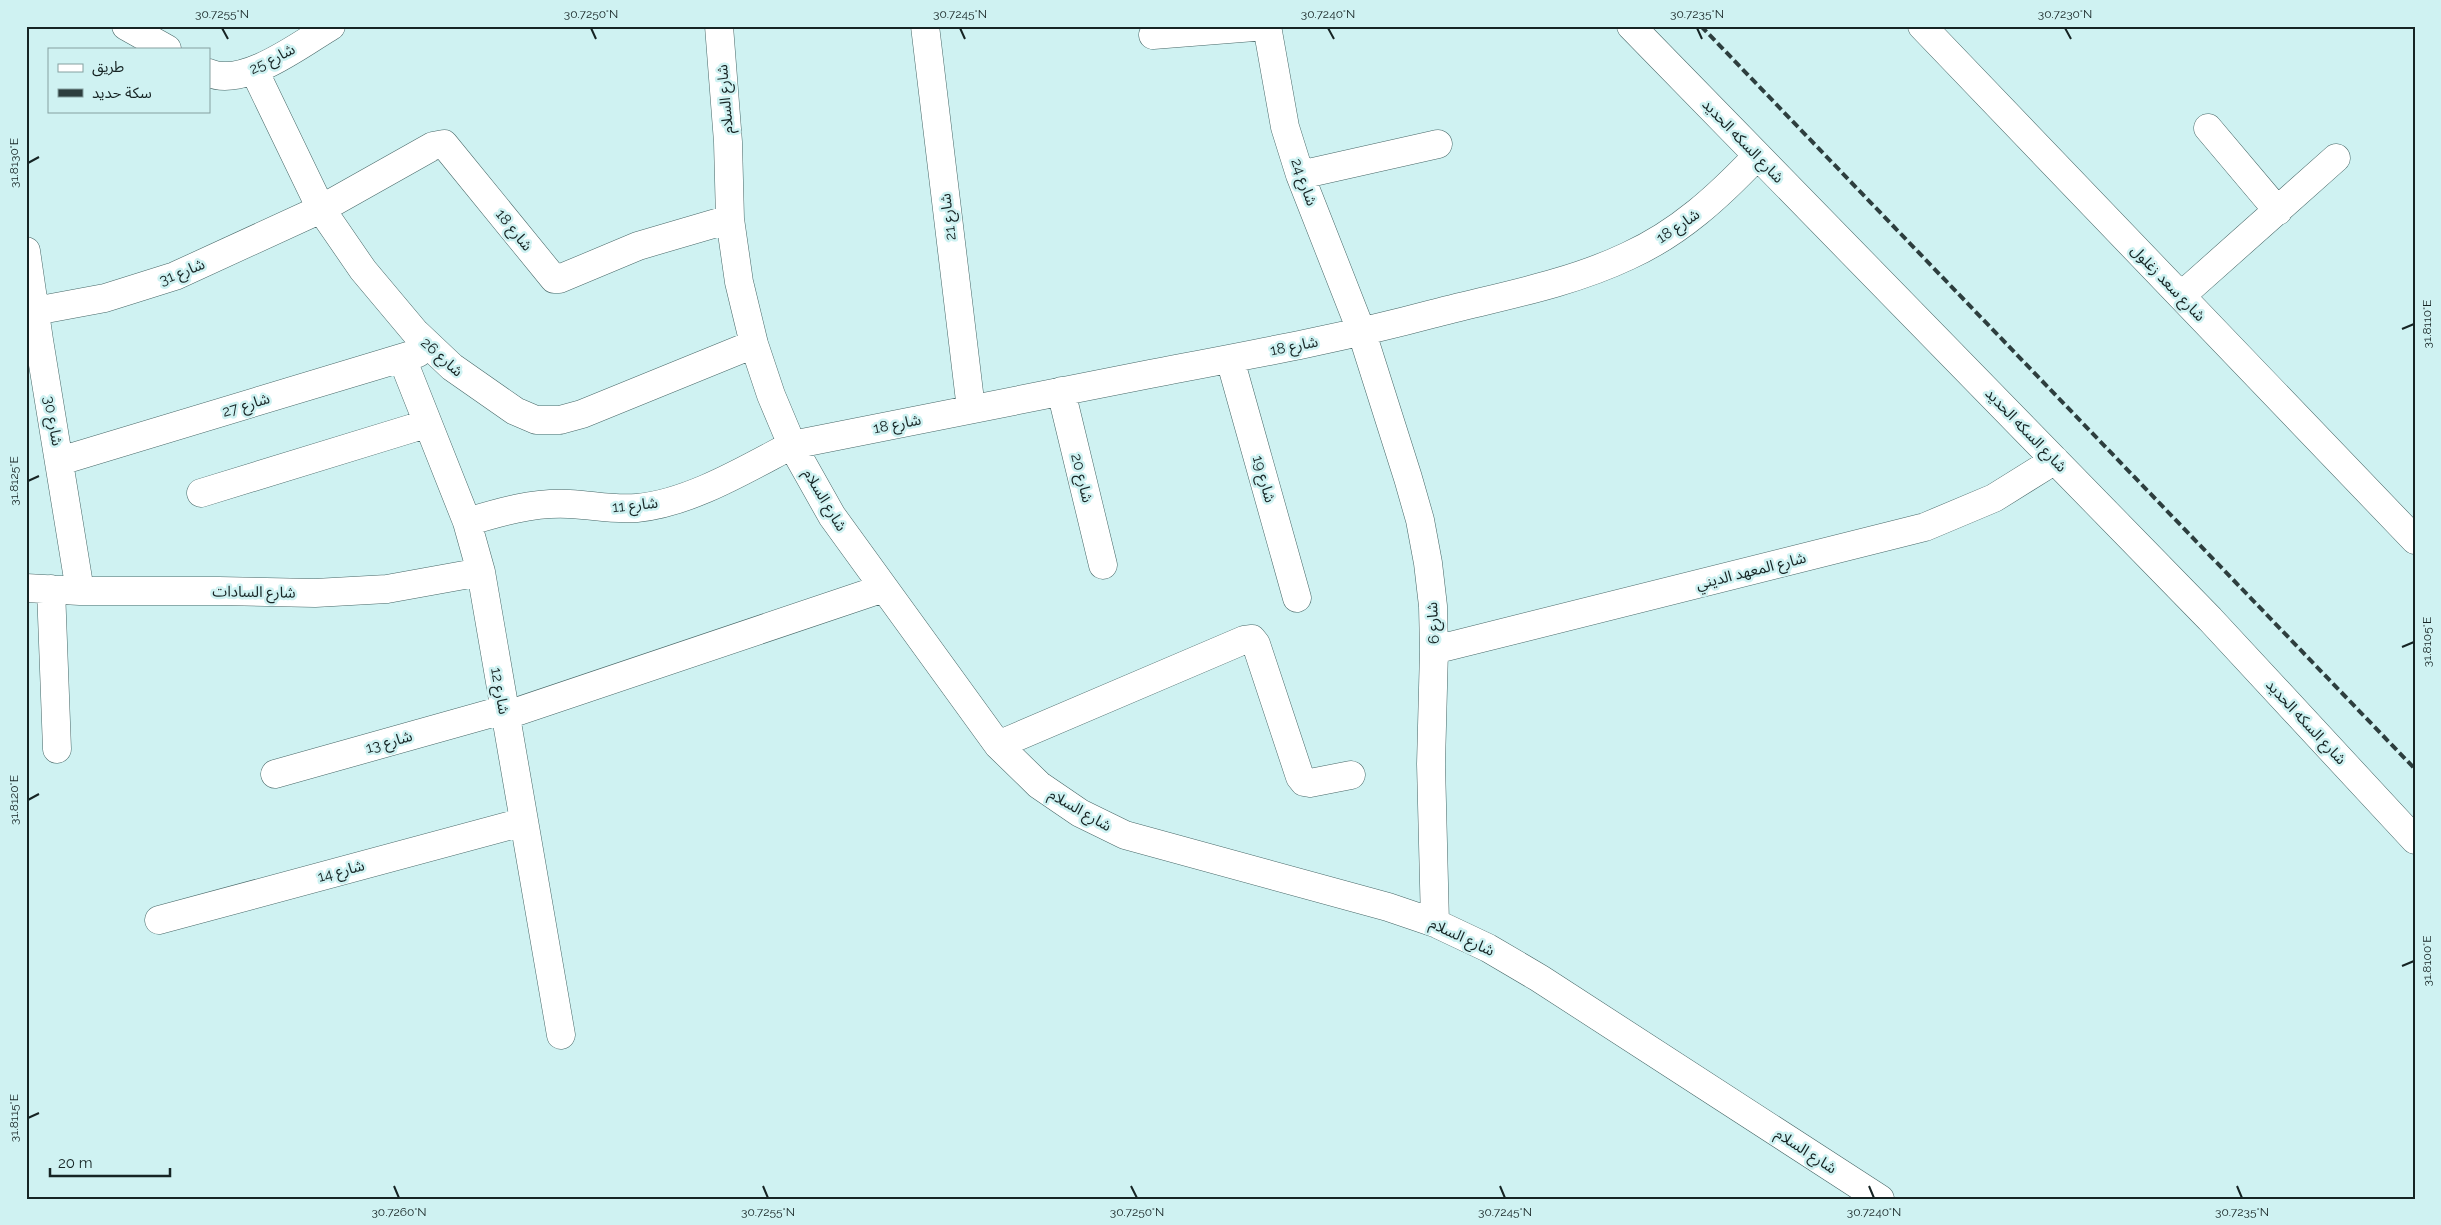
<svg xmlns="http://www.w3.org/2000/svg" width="2441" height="1225" viewBox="0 0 2441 1225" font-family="Raleway,'Noto Sans Arabic',sans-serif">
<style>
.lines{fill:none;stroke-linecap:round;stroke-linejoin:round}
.minor-casing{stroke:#476767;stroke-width:29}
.minor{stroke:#fff;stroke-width:28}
.rail{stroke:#2d3e3e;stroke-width:4;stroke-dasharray:8 4;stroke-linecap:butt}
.ticks{fill:none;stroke:#162424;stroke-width:2}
.labels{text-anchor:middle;stroke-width:5;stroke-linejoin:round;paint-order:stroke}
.street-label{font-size:15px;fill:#162424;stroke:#cff2f2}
.neatline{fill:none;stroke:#162424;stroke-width:2}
.ticks-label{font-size:12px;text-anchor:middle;fill:#162424}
</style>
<rect width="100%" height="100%" fill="#cff2f2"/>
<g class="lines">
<g class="minor-casing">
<path id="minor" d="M126 26 167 49
M719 26 728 142 730 219 739 282 754 344 771 395 792 445 832 516 998 745 1039 785 1080 813 1125 835 1388 907 1435 923 1488 948 1539 978 1880 1199
M925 26 971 409
M1267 26 1285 127 1300 175 1362 333 1408 478 1420 520 1428 563 1433 606 1434 650 1431 764 1435 923
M1631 26 2210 619 2415 840
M1922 26 2415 540
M1153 35 1267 26
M254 70 321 209 363 270 415 332 452 367 515 411 536 420H560L582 414 754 344
M209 73C244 88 301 44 331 26
M2208 128 2278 211
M1300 175 1438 144
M26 251 39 340 80 591
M2181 296 2336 158
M35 311 105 298 175 276 321 209 433 146 444 144 554 279H559L638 246 730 219
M402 358 467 522 481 572 561 1035
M1230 359 1297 598
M1061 391 1103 565
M60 461 418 353
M201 493 426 424
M467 522C500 512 534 502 569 504 593 505 611 510 637 508 690 503 746 469 792 445 912 421 1031 397 1150 374 1244 356 1339 339 1432 314 1497 297 1567 285 1628 256 1679 233 1719 196 1757 156
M26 588 80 591H219L315 593 387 589 481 572
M51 589 57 749
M1434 650 1925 527 1994 498 2055 460
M504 716 884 588
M998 745 1244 640 1252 639 1256 644 1300 777 1304 782 1310 783 1351 775
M275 774 503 710
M159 920 523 822"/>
</g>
<use href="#minor" class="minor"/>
<path class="rail" d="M1701 26 2415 769"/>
</g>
<path class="ticks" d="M222 28 228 39M591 28 596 39M960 28 965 39M1328 28 1334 39M1697 28 1702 39M2065 28 2071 39M28 163 39 157M2402 329 2414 324M28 481 39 476M2402 647 2414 642M28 800 39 794M2402 966 2414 961M28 1118 39 1113M394 1186 399 1198M763 1186 768 1198M1131 1186 1137 1198M1500 1186 1505 1198M1869 1186 1874 1198M2237 1186 2242 1198"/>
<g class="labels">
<g class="street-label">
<text transform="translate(272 59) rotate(-27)" y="5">شارع 25</text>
<text transform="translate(725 99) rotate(-95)" y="5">شارع السلام</text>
<text transform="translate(1743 141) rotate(46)" y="5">شارع السكه الحديد</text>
<text transform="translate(1304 182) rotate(70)" y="5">شارع 24</text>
<text transform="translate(948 217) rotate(-97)" y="5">شارع 21</text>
<text transform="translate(1678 226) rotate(-34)" y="5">شارع 18</text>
<text transform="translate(514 230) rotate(51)" y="5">شارع 18</text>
<text transform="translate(182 272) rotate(-22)" y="5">شارع 31</text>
<text transform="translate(2168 283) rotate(46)" y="5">شارع سعد زغلول</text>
<text transform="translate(1294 346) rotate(-11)" y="5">شارع 18</text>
<text transform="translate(442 357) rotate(42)" y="5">شارع 26</text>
<text transform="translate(246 405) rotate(-17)" y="5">شارع 27</text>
<text transform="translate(53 421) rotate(80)" y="5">شارع 30</text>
<text transform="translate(897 424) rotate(-11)" y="5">شارع 18</text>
<text transform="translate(2026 430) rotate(46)" y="5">شارع السكه الحديد</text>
<text transform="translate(1082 478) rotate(76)" y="5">شارع 20</text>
<text transform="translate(1264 479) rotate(74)" y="5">شارع 19</text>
<text transform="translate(825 500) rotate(59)" y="5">شارع السلام</text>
<text transform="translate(635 505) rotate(-6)" y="5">شارع 11</text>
<text transform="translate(1751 571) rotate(-14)" y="5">شارع المعهد الديني</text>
<text transform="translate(254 592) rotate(1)" y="5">شارع السادات</text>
<text transform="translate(1433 623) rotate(-93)" y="5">شارع 6</text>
<text transform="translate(500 691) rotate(80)" y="5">شارع 12</text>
<text transform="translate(2306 722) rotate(47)" y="5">شارع السكه الحديد</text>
<text transform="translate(389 742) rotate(-16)" y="5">شارع 13</text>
<text transform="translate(1080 810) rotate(30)" y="5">شارع السلام</text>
<text transform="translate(341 871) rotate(-15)" y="5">شارع 14</text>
<text transform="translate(1462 937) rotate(25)" y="5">شارع السلام</text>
<text transform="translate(1806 1151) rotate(33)" y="5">شارع السلام</text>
</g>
</g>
<rect width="2441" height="1225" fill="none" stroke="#cff2f2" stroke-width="55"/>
<rect x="48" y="48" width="162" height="65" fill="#cff2f2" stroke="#85a0a0"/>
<rect x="58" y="64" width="25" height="8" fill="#ffffff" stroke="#85a0a0"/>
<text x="92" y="72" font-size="15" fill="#162424">طريق</text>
<rect x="58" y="89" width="25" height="8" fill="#2d3e3e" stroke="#85a0a0"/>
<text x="92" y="98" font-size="15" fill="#162424">سكة حديد</text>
<path d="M50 1168v8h120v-8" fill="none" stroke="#162424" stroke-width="2.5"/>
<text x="58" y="1168" font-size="15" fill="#162424" stroke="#cff2f2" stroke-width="4" paint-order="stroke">20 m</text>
<rect x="28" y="28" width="2386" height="1170" class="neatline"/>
<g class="ticks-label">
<text x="222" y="18">30.7255°N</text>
<text x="591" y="18">30.7250°N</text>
<text x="960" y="18">30.7245°N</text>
<text x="1328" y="18">30.7240°N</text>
<text x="1697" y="18">30.7235°N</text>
<text x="2065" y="18">30.7230°N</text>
<text transform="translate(14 163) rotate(-90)" y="4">31.8130°E</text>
<text transform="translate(2427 324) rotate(-90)" y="4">31.8110°E</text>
<text transform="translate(14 481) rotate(-90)" y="4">31.8125°E</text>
<text transform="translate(2427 642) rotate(-90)" y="4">31.8105°E</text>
<text transform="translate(14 800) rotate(-90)" y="4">31.8120°E</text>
<text transform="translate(2427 961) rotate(-90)" y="4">31.8100°E</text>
<text transform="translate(14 1118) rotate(-90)" y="4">31.8115°E</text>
<text x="399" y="1216">30.7260°N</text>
<text x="768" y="1216">30.7255°N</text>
<text x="1137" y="1216">30.7250°N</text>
<text x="1505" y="1216">30.7245°N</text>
<text x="1874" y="1216">30.7240°N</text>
<text x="2242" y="1216">30.7235°N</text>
</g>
</svg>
